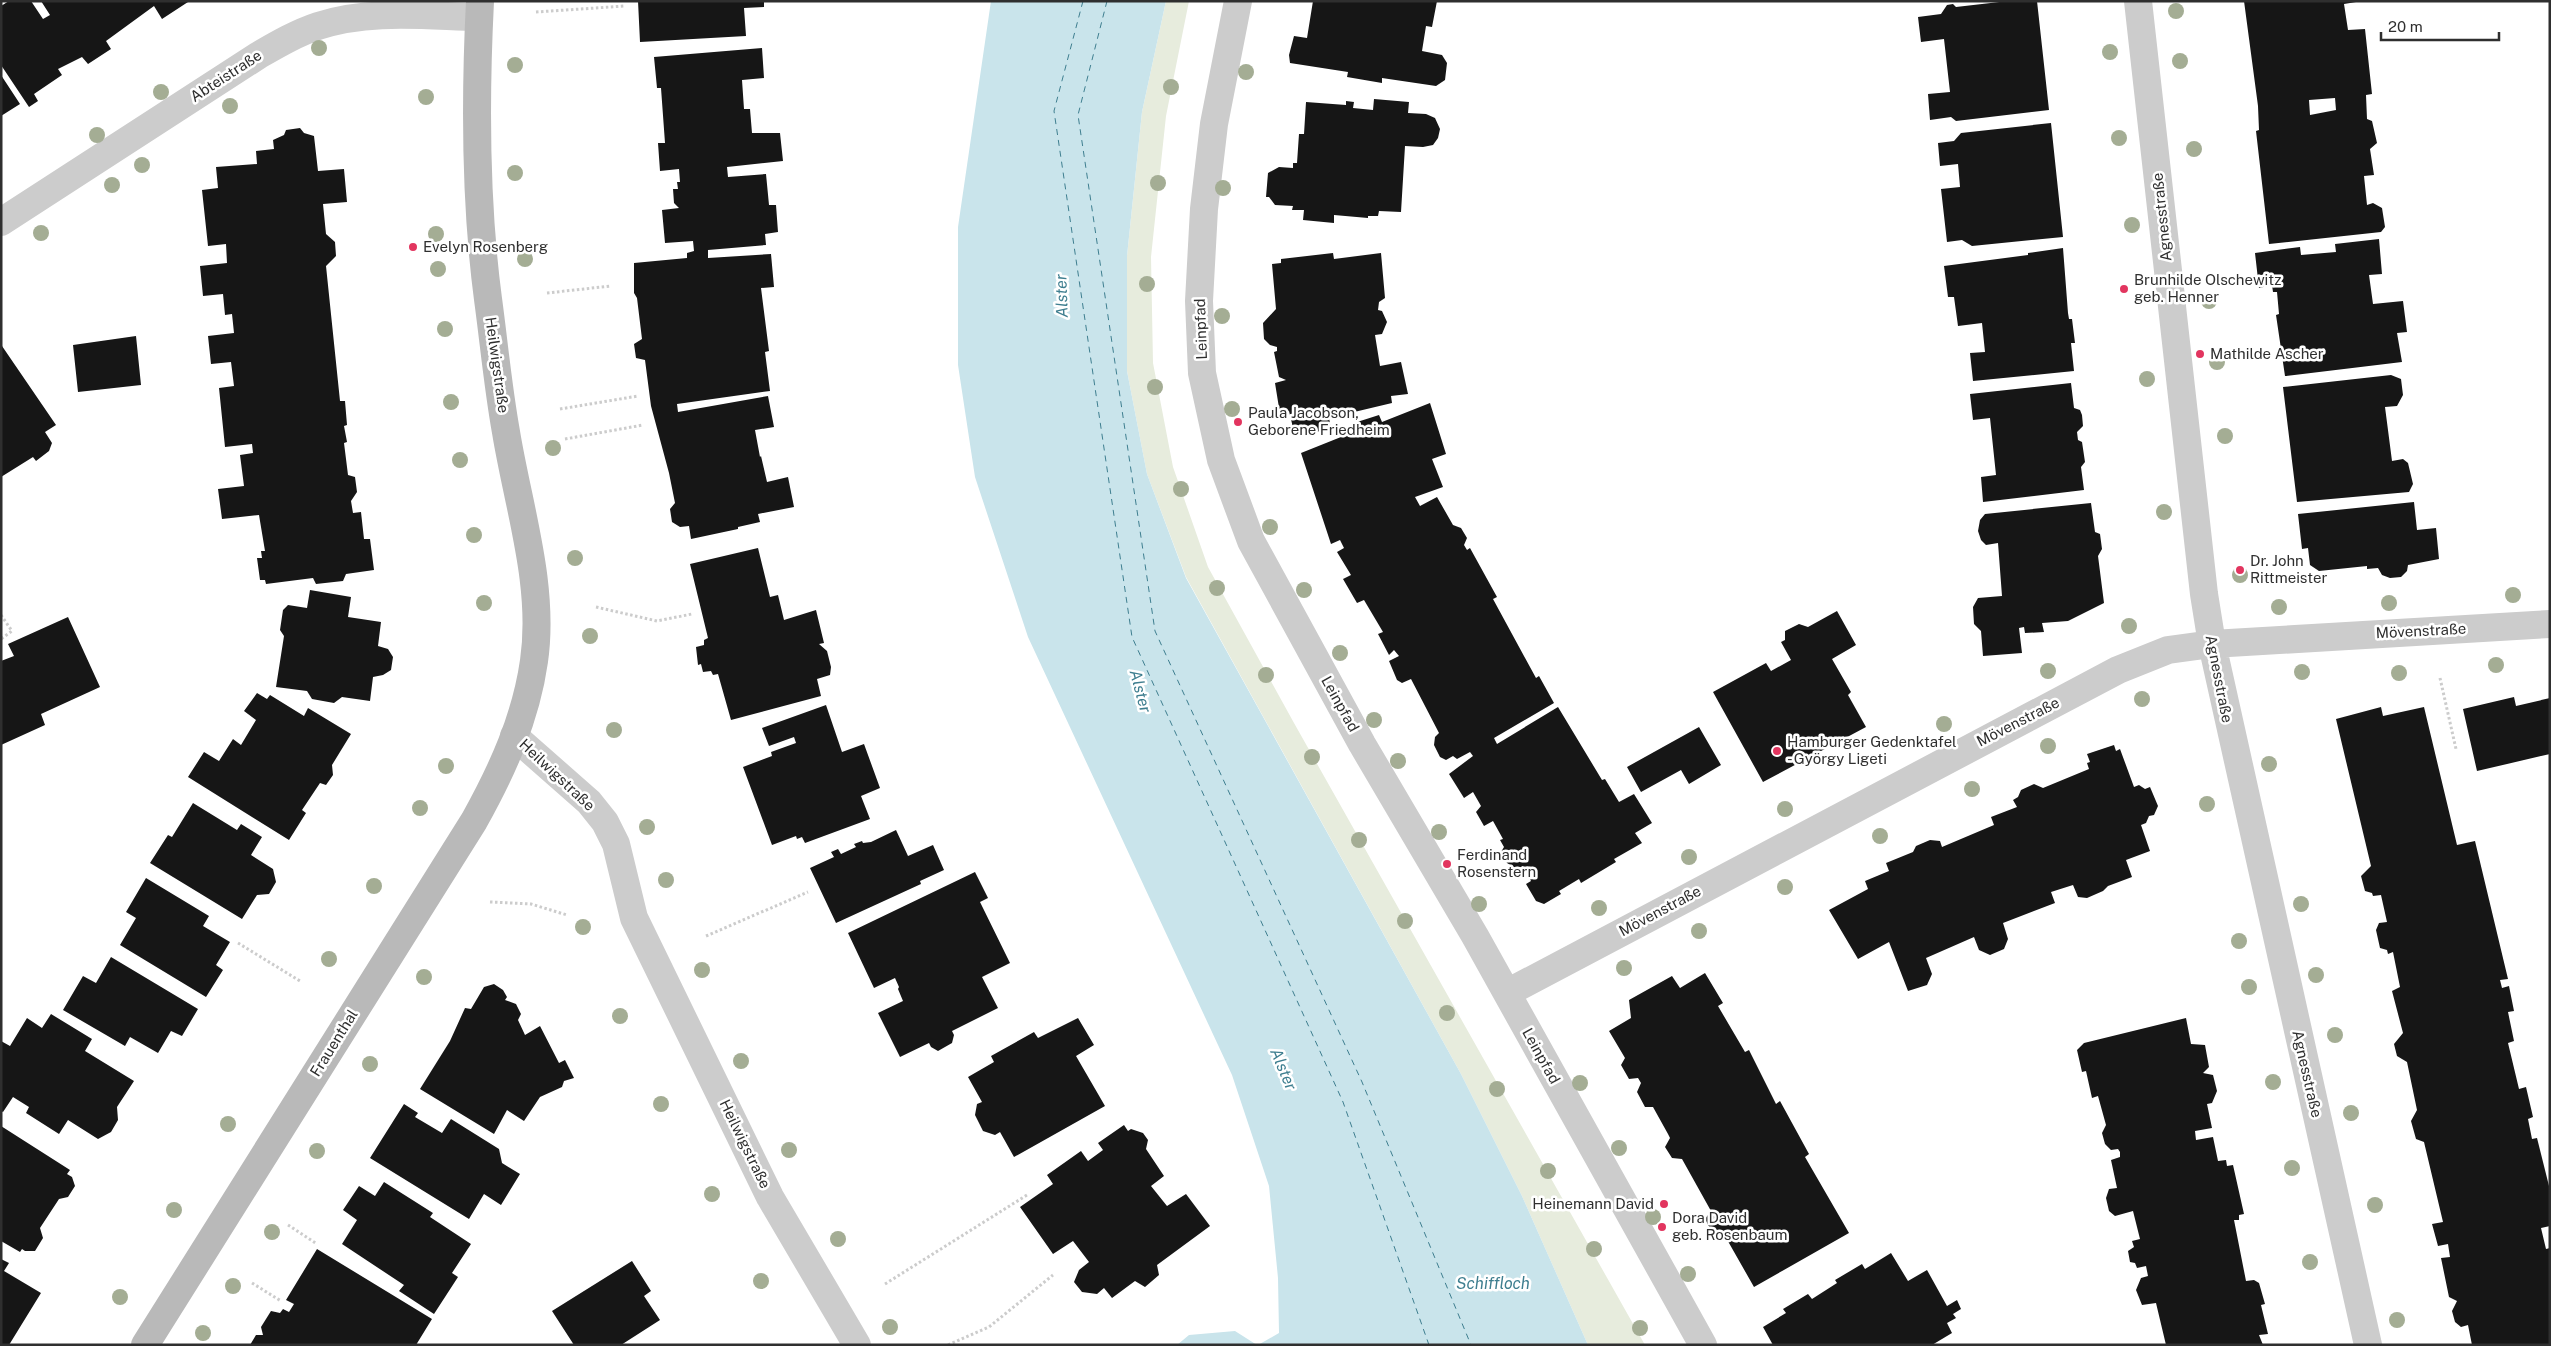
<svg xmlns="http://www.w3.org/2000/svg" width="2551" height="1346" viewBox="0 0 2551 1346" font-family="'Public Sans',sans-serif">
<style>
.green{fill:#e7ecdd}
.water{fill:#c9e4eb}
.lines{fill:none;stroke-linecap:round;stroke-linejoin:round}
.ferry{stroke:#3e7e8f;stroke-width:1;stroke-dasharray:6 5;stroke-linecap:butt}
.building{fill:#161616;fill-rule:evenodd}
.path{stroke:#ccc;stroke-width:3;stroke-dasharray:2.5 2.5;stroke-linecap:butt}
.street{stroke:#ccc;stroke-width:28}
.secondary{stroke:#b9b9b9;stroke-width:28}
.tree{fill:#a4ad94}
.poi-dot{fill:#e2355f;stroke:#fff;stroke-width:2}
.labels{text-anchor:middle;stroke-width:5;stroke-linejoin:round;paint-order:stroke}
.street-label{font-size:15px;fill:#2f2f2f;stroke:#fff}
.poi-label{font-size:15px;fill:#2f2f2f;stroke:#fff;text-anchor:start}
.water-label{font-size:16px;font-style:italic;fill:#3e7e8f;stroke:#fff}
</style>
<rect width="100%" height="100%" fill="#fff"/>
<path class="green" d="M1166 1H1189L1166 116 1151 257 1153 363 1173 467 1208 567 1294 723 1645 1345H1588L1522 1196 1461 1074 1186 577 1147 474 1127 371V256L1142 112Z"/>
<path class="water" d="M991 1H1166L1142 112 1127 256V371L1147 474 1186 578 1461 1074 1522 1196 1588 1345H1258L1279 1333 1278 1278 1269 1186 1232 1075 1028 637 975 477 958 365V227Z
M1235 1331 1257 1345H1177L1189 1335Z"/>
<g class="lines">
<path class="ferry" d="M1083 1 1054 111 1132 637 1343 1102 1429 1345
M1107 1 1078 115 1155 631 1362 1082 1471 1345"/>
</g>
<path class="building" d="M9 1H31L43 19 50 15 41 1 188 2 162 19 154 6 106 41 111 49 88 64 82 57 58 69 62 75 34 94 38 101 29 107 1 65V6Z
M638 1H764V7L744 8 746 36 640 42Z
M1313 1H1437L1432 27 1426 26 1422 51 1442 55 1447 63 1445 80 1436 86 1382 78V83L1347 77 1348 72 1290 63 1289 55 1294 36 1307 38Z
M2008 1H2037L2049 110 1956 121 1951 117 1930 120 1928 94 1950 92 1944 39 1921 42 1918 17 1941 14 1947 5 1953 4 1956 7Z
M2244 1H2362L2344 4 2348 30 2365 29 2372 94 2366 95 2367 119 2372 121 2377 143 2370 149 2374 175 2364 176 2367 205 2373 203 2382 208 2385 227 2381 232 2269 244 2256 131 2259 130 2258 106ZM2335 98 2336 110 2310 115 2309 100Z
M762 48 764 78 742 80 744 109H750L752 133H780L783 161 727 167 728 177 766 174 769 205H776L778 232 765 234 766 245 708 250V258L771 254 774 287 761 288 769 351 765 352 770 391 677 404 678 412 768 396 774 427 755 430 760 457 761 456 767 482 788 477 794 507 758 514 760 522 738 527V529L691 539 689 526 680 527 672 522 670 509 675 503 669 473 651 406 645 360 636 358 634 344 642 339 637 298 634 293V263L687 258V253L694 251 693 241 665 243 662 210 679 208 674 203 673 189H678L677 182H680L679 169 660 171 658 143H665L661 88H657L654 57Z
M1 75 20 104 1 116Z
M1374 99 1409 102 1408 113 1426 114 1435 118 1440 129 1438 138 1433 145 1423 147 1405 146 1401 212 1379 211 1378 216H1368V218L1334 215V223L1303 220 1304 210H1292L1293 206 1275 205 1269 197H1266L1268 173 1279 167 1293 168V163H1297L1299 134H1304L1306 102 1346 105V101L1354 102 1353 108 1373 110Z
M2051 123 2063 237 1972 246 1962 240 1947 242 1941 189 1960 187 1958 164 1940 166 1938 143 1954 141 1961 133Z
M300 128 304 133 314 136 318 171 344 169 347 202 323 204 326 234 335 242 336 256 326 266 340 401H345L347 425 344 426 347 442 344 443 348 475 355 477 357 492 351 501 353 513 361 512 364 539H370L374 570 346 574 343 581 316 584 313 578 266 584 265 580H260L257 558H262L261 551H265L259 515 222 519 218 489 244 486 240 455 253 453 252 444 225 447 219 388 234 386 231 362 211 364 208 336 234 333 232 314 225 315 223 294 203 296 200 266 227 263 226 244 208 246 202 190 218 188 216 167 257 164 256 151 274 149 273 140 284 135 286 130Z
M2379 239 2382 274 2369 275 2373 304 2403 301 2407 332 2397 333 2402 362 2285 376 2276 315 2279 314 2277 292H2273L2272 285 2259 288 2255 253 2300 247 2301 255 2336 252 2335 244Z
M2063 248 2068 313 2069 319H2072L2075 343H2071L2074 371 1973 381 1970 353 1985 352 1982 323 1958 326 1954 297H1948L1944 266 2028 255V253Z
M1333 253 1334 259 1381 253 1385 298 1379 302 1378 310 1382 311 1387 322 1382 334 1375 335 1380 366 1401 362 1408 394 1391 396 1392 403 1329 418 1331 429 1295 436 1289 411 1280 414 1275 383 1286 380 1279 377 1274 352 1277 351V347L1270 345 1264 339 1263 323 1276 309 1272 264 1281 263V259Z
M136 336 141 385 78 392 73 345Z
M2 346 56 425 45 432 52 443 49 451 36 461 33 457 1 477Z
M2391 375 2401 379 2403 395 2397 406 2385 407 2392 461 2403 459 2408 463 2413 484 2409 492 2297 502 2283 387Z
M2071 383 2074 408 2080 410 2082 415 2083 426 2077 432 2078 440 2082 442 2085 462 2081 467 2084 490 1983 502 1981 477 1996 475 1990 418 1973 420 1970 394Z
M1430 403 1446 454 1432 459 1443 487 1415 497 1420 506 1437 497 1453 525 1461 528 1467 538 1464 545 1467 550 1470 548 1497 597 1493 599 1536 678 1539 676 1554 703 1494 738 1497 744 1558 707 1602 780 1605 779 1619 802 1634 794 1652 823 1635 833 1642 843 1614 859 1616 862 1581 883 1579 879 1559 891 1561 894 1544 904 1536 901 1526 884 1531 881 1523 866 1517 869 1507 863 1501 852 1504 847 1500 840 1503 839 1493 821 1484 826 1476 812 1481 806 1473 792 1464 798 1449 774 1473 756 1470 752 1457 759 1453 756 1446 760 1440 757 1434 745 1435 737 1439 733 1411 679 1402 683 1397 680 1389 661 1399 656 1394 650 1389 655 1378 634 1383 632 1364 600 1357 603 1343 579 1351 575 1337 552 1344 548 1340 540 1331 544 1301 453 1356 431 1354 423 1379 415 1382 422Z
M2414 502 2417 530 2436 528 2439 559 2408 565 2407 571 2401 577 2390 578 2382 575 2378 568 2367 569V566L2319 571 2310 565 2308 548 2302 549 2298 514Z
M2091 503 2095 532 2100 534 2102 549 2098 556 2104 603 2068 621 2042 623 2044 632 2025 633 2024 627 2019 628 2022 653 1983 656 1981 631 1974 624 1973 607 1978 598 2002 596 1998 543 1986 545 1981 540 1978 531 1980 520 1985 514Z
M758 548 770 597 778 595 784 620 816 610 824 643 819 644 827 651 831 667 830 675 817 679 821 696 731 720 718 674 713 675 711 671 703 672 701 664 698 665 696 647 704 645V640L708 638 690 564Z
M310 590 351 597 348 617 381 622 378 646 388 649 393 657 391 670 383 675 373 677 370 701 342 697 334 703 312 699 307 691 276 687 284 636 280 630 283 610 288 605 307 608Z
M1837 611 1856 645 1832 659 1851 692 1848 695 1866 727 1763 782 1713 692 1766 663 1771 671 1791 660 1781 642 1785 640V631L1799 624 1808 627Z
M68 617 100 687 41 714 45 725 1 745V661L14 656 8 644Z
M257 693 267 699 270 695 304 716 308 708 351 734 332 765 333 775 326 785 320 783 302 810 306 813 289 840 188 777 204 752 219 761 233 739 241 745 256 720 244 711Z
M2514 697 2516 706 2550 698V754L2477 771 2463 709Z
M826 705 842 752 864 744 880 788 861 796 870 819 805 843 802 837 797 839 796 836 772 845 743 767 772 756 771 752 796 743 794 737 769 746 762 728Z
M2381 707 2383 716 2424 707 2457 845 2475 841 2508 979 2500 980 2502 988 2509 986 2514 1011 2508 1012 2514 1041 2508 1043 2519 1089 2526 1087 2533 1117 2528 1119 2532 1139 2537 1138 2550 1190V1226L2541 1228 2546 1249 2550 1248V1345H2472L2468 1325 2461 1327 2455 1322 2452 1311 2457 1301 2449 1297 2441 1258 2450 1257 2448 1244 2438 1246 2432 1224 2443 1222 2424 1142 2416 1139 2411 1121 2417 1110 2407 1062 2397 1056 2394 1044 2403 1033 2392 991 2400 987 2393 952 2388 954 2387 950 2380 948 2376 930 2379 923 2387 922 2381 895 2373 896 2372 893 2365 891 2361 876 2371 866 2336 719Z
M1699 727 1721 765 1689 784 1681 770 1641 792 1627 767Z
M2114 745 2116 751 2120 749 2134 787 2139 785 2145 789 2150 787 2158 806 2154 815 2149 816 2146 823 2141 825 2150 851 2126 860 2132 877 2108 886 2103 891 2087 898 2078 897 2073 885 2051 892 2055 903 2003 923 2008 939 2004 949 1990 955 1979 950 1974 937 1926 958 1932 974 1927 985 1908 991 1889 942 1858 959 1829 910 1868 889 1865 881 1889 871 1886 863 1913 852 1916 846 1930 840 1940 841 1942 847 1994 825 1991 817 2017 807 2013 800 2018 797 2021 790 2034 784 2043 788 2089 769 2087 763 2090 762 2087 754Z
M193 803 237 830 241 824 262 837 251 855 273 869 276 882 269 894 257 895 242 919 150 863 168 835 172 837Z
M896 830 908 856 933 845 944 870 920 881 921 884 836 923 810 868 834 857 831 852 838 849 841 854 856 847 854 844 862 841 863 843 871 842Z
M975 872 988 898 980 902 1010 963 982 977 998 1008 952 1031 954 1035 952 1043 938 1051 931 1047 929 1043 900 1057 878 1013 903 1001 898 989 899 987 895 978 874 988 848 933Z
M146 878 209 916 203 926 230 942 216 965 223 970 206 997 120 945 136 918 126 912Z
M111 957 198 1009 182 1036 171 1031 158 1053 130 1037 125 1046 63 1010 83 976 96 983Z
M1705 973 1723 1003 1718 1006 1745 1052 1749 1050 1776 1104 1780 1101 1809 1154 1805 1157 1849 1233 1754 1287 1725 1236 1712 1232 1705 1219 1711 1211 1682 1159 1672 1158 1665 1147 1670 1138 1668 1134 1653 1107H1645L1637 1092 1641 1083 1638 1078 1629 1079 1621 1065 1625 1058 1609 1031 1631 1018 1629 1000 1672 976 1680 988Z
M494 984 503 990 507 997 505 1000 516 1004 521 1014 518 1020 525 1035 540 1026 559 1063 565 1060 574 1078 564 1081 562 1087 540 1097 524 1121 507 1110 494 1134 420 1089 450 1041 465 1008 471 1009 484 987Z
M51 1014 92 1039 85 1051 134 1081 117 1107 118 1120 111 1132 98 1139 68 1120 59 1134 26 1113 29 1107 13 1097 3 1112 1 1111V1041L10 1046 27 1018 42 1028Z
M1078 1018 1094 1045 1076 1056 1105 1106 1014 1157 1000 1132 995 1135 983 1131 975 1115 977 1104 982 1102 968 1077 994 1062 991 1056 1034 1032 1038 1038Z
M2186 1018 2191 1044 2205 1045 2209 1067 2203 1073 2213 1075 2217 1091 2212 1103 2207 1104 2212 1128 2195 1131 2196 1140 2213 1137 2218 1161 2226 1160 2227 1166 2233 1165 2244 1214 2239 1215V1220H2234L2246 1281 2254 1280 2259 1283 2265 1304 2261 1305 2268 1334 2259 1335 2263 1345H2166L2156 1303 2142 1305 2136 1290 2141 1278 2148 1276 2146 1266 2137 1268 2135 1263 2130 1262 2128 1251 2134 1247 2132 1241 2140 1239 2133 1211 2115 1216 2109 1211 2106 1198 2109 1189 2117 1188 2111 1160 2120 1157V1152L2118 1149 2111 1150 2105 1144 2102 1133 2106 1125 2098 1096 2092 1098 2086 1071 2082 1072 2077 1050 2084 1043Z
M404 1104 418 1113 415 1117 442 1133 451 1119 499 1149 502 1163 520 1174 501 1205 484 1194 469 1219 370 1158Z
M1124 1125 1128 1131 1131 1129 1143 1133 1148 1140 1146 1149 1164 1176 1151 1186 1167 1206 1186 1194 1210 1226 1157 1265 1159 1275 1145 1287 1135 1281 1112 1298 1104 1288 1097 1294 1082 1292 1074 1282 1079 1270 1089 1262 1073 1241 1053 1254 1020 1207 1053 1184 1047 1175 1081 1151 1088 1161 1103 1150 1098 1143Z
M1 1126 70 1170 67 1174 72 1177 75 1186 68 1197 59 1199 40 1228 43 1238 35 1251H25L22 1249 20 1252 1 1241Z
M384 1182 433 1213 430 1217 471 1244 452 1273 458 1277 434 1314 399 1291 404 1285 342 1244 357 1220 343 1210 359 1186 375 1196Z
M317 1249 432 1319 416 1345H250L256 1335H263L261 1327 271 1311 280 1313 283 1309 289 1312 294 1304 286 1300Z
M1891 1253 1908 1281 1927 1270 1947 1306 1957 1300 1961 1309 1953 1314 1956 1318 1947 1323 1952 1333 1932 1345H1773L1763 1327 1786 1313 1783 1309 1808 1294 1812 1299 1837 1283 1835 1280 1862 1264 1865 1269Z
M1 1259 9 1263 4 1271 41 1293 9 1345H1Z
M632 1261 651 1291 644 1296 660 1320 621 1345H574L552 1311Z"/>
<g class="lines">
<path class="path" d="M536 12 625 6
M547 293 611 286
M560 409 638 396
M565 439 643 425
M596 607 657 621 692 614
M1 615 12 631 1 639
M2440 678 2456 749
M490 902 531 904 567 915
M706 936 808 892
M238 943 300 981
M288 1225 317 1244
M252 1283 281 1301
M885 1284 1027 1195
M948 1345 989 1327 1053 1275"/>
<path class="street" d="M1238 1 1214 124 1204 209 1199 301 1202 373 1221 460 1251 541 1362 744 1475 936 1703 1345
M2138 1 2204 594 2212 644 2368 1345
M1 222 259 55C278 44 297 33 318 26 369 9 426 16 479 17
M514 736 589 802 605 822 616 844 634 918 770 1197 857 1345
M1507 993 2118 670 2168 650 2212 644 2550 624"/>
<path class="secondary" d="M145 1345 474 821C502 771 526 718 534 661 545 585 518 506 506 432 498 388 494 343 488 299 475 201 475 100 480 1"/>
</g>
<g class="tree">
<circle cx="2176" cy="11" r="8"/>
<circle cx="319" cy="48" r="8"/>
<circle cx="2110" cy="52" r="8"/>
<circle cx="2180" cy="61" r="8"/>
<circle cx="515" cy="65" r="8"/>
<circle cx="1246" cy="72" r="8"/>
<circle cx="1171" cy="87" r="8"/>
<circle cx="161" cy="92" r="8"/>
<circle cx="426" cy="97" r="8"/>
<circle cx="230" cy="106" r="8"/>
<circle cx="97" cy="135" r="8"/>
<circle cx="2119" cy="138" r="8"/>
<circle cx="2194" cy="149" r="8"/>
<circle cx="142" cy="165" r="8"/>
<circle cx="515" cy="173" r="8"/>
<circle cx="1158" cy="183" r="8"/>
<circle cx="112" cy="185" r="8"/>
<circle cx="1223" cy="188" r="8"/>
<circle cx="2132" cy="225" r="8"/>
<circle cx="41" cy="233" r="8"/>
<circle cx="436" cy="234" r="8"/>
<circle cx="525" cy="259" r="8"/>
<circle cx="438" cy="269" r="8"/>
<circle cx="1147" cy="284" r="8"/>
<circle cx="2209" cy="301" r="8"/>
<circle cx="1222" cy="316" r="8"/>
<circle cx="445" cy="329" r="8"/>
<circle cx="2217" cy="362" r="8"/>
<circle cx="2147" cy="379" r="8"/>
<circle cx="1155" cy="387" r="8"/>
<circle cx="451" cy="402" r="8"/>
<circle cx="1232" cy="409" r="8"/>
<circle cx="2225" cy="436" r="8"/>
<circle cx="553" cy="448" r="8"/>
<circle cx="460" cy="460" r="8"/>
<circle cx="1181" cy="489" r="8"/>
<circle cx="2164" cy="512" r="8"/>
<circle cx="1270" cy="527" r="8"/>
<circle cx="474" cy="535" r="8"/>
<circle cx="575" cy="558" r="8"/>
<circle cx="2240" cy="575" r="8"/>
<circle cx="1217" cy="588" r="8"/>
<circle cx="1304" cy="590" r="8"/>
<circle cx="2513" cy="595" r="8"/>
<circle cx="484" cy="603" r="8"/>
<circle cx="2389" cy="603" r="8"/>
<circle cx="2279" cy="607" r="8"/>
<circle cx="2129" cy="626" r="8"/>
<circle cx="590" cy="636" r="8"/>
<circle cx="1340" cy="653" r="8"/>
<circle cx="2496" cy="665" r="8"/>
<circle cx="2048" cy="671" r="8"/>
<circle cx="2302" cy="672" r="8"/>
<circle cx="2399" cy="673" r="8"/>
<circle cx="1266" cy="675" r="8"/>
<circle cx="2142" cy="699" r="8"/>
<circle cx="1374" cy="720" r="8"/>
<circle cx="1944" cy="724" r="8"/>
<circle cx="614" cy="730" r="8"/>
<circle cx="2048" cy="746" r="8"/>
<circle cx="1312" cy="757" r="8"/>
<circle cx="1398" cy="761" r="8"/>
<circle cx="2269" cy="764" r="8"/>
<circle cx="446" cy="766" r="8"/>
<circle cx="1972" cy="789" r="8"/>
<circle cx="2207" cy="804" r="8"/>
<circle cx="420" cy="808" r="8"/>
<circle cx="1785" cy="809" r="8"/>
<circle cx="647" cy="827" r="8"/>
<circle cx="1439" cy="832" r="8"/>
<circle cx="1880" cy="836" r="8"/>
<circle cx="1359" cy="840" r="8"/>
<circle cx="1689" cy="857" r="8"/>
<circle cx="666" cy="880" r="8"/>
<circle cx="374" cy="886" r="8"/>
<circle cx="1785" cy="887" r="8"/>
<circle cx="1479" cy="904" r="8"/>
<circle cx="2301" cy="904" r="8"/>
<circle cx="1599" cy="908" r="8"/>
<circle cx="1405" cy="921" r="8"/>
<circle cx="583" cy="927" r="8"/>
<circle cx="1699" cy="931" r="8"/>
<circle cx="2239" cy="941" r="8"/>
<circle cx="329" cy="959" r="8"/>
<circle cx="1624" cy="968" r="8"/>
<circle cx="702" cy="970" r="8"/>
<circle cx="2316" cy="975" r="8"/>
<circle cx="424" cy="977" r="8"/>
<circle cx="2249" cy="987" r="8"/>
<circle cx="1447" cy="1013" r="8"/>
<circle cx="620" cy="1016" r="8"/>
<circle cx="2335" cy="1035" r="8"/>
<circle cx="741" cy="1061" r="8"/>
<circle cx="370" cy="1064" r="8"/>
<circle cx="2273" cy="1082" r="8"/>
<circle cx="1580" cy="1083" r="8"/>
<circle cx="1497" cy="1089" r="8"/>
<circle cx="661" cy="1104" r="8"/>
<circle cx="2351" cy="1113" r="8"/>
<circle cx="228" cy="1124" r="8"/>
<circle cx="1619" cy="1148" r="8"/>
<circle cx="789" cy="1150" r="8"/>
<circle cx="317" cy="1151" r="8"/>
<circle cx="2292" cy="1168" r="8"/>
<circle cx="1548" cy="1171" r="8"/>
<circle cx="712" cy="1194" r="8"/>
<circle cx="2375" cy="1205" r="8"/>
<circle cx="174" cy="1210" r="8"/>
<circle cx="1653" cy="1217" r="8"/>
<circle cx="272" cy="1232" r="8"/>
<circle cx="838" cy="1239" r="8"/>
<circle cx="1594" cy="1249" r="8"/>
<circle cx="2310" cy="1262" r="8"/>
<circle cx="1688" cy="1274" r="8"/>
<circle cx="761" cy="1281" r="8"/>
<circle cx="233" cy="1286" r="8"/>
<circle cx="120" cy="1297" r="8"/>
<circle cx="2397" cy="1320" r="8"/>
<circle cx="890" cy="1327" r="8"/>
<circle cx="1640" cy="1328" r="8"/>
<circle cx="203" cy="1333" r="8"/>
</g>
<g class="poi-dot">
<circle cx="413" cy="247" r="5"/>
<circle cx="2124" cy="289" r="5"/>
<circle cx="2200" cy="354" r="5"/>
<circle cx="1238" cy="422" r="5"/>
<circle cx="2240" cy="570" r="5"/>
<circle cx="1777" cy="751" r="5"/>
<circle cx="1447" cy="864" r="5"/>
<circle cx="1664" cy="1204" r="5"/>
<circle cx="1662" cy="1227" r="5"/>
</g>
<g class="labels">
<g class="street-label">
<text transform="translate(226 76) rotate(-33)" y="5">Abteistraße</text>
<text transform="translate(2162 217) rotate(-96)" y="5">Agnesstraße</text>
<text transform="translate(1201 329) rotate(-92)" y="5">Leinpfad</text>
<text transform="translate(497 365) rotate(82)" y="5">Heilwigstraße</text>
<text transform="translate(2421 631) rotate(-3)" y="5">Mövenstraße</text>
<text transform="translate(2219 679) rotate(79)" y="5">Agnesstraße</text>
<text transform="translate(1340 704) rotate(61)" y="5">Leinpfad</text>
<text transform="translate(2018 722) rotate(-27)" y="5">Mövenstraße</text>
<text transform="translate(557 775) rotate(43)" y="5">Heilwigstraße</text>
<text transform="translate(1660 911) rotate(-28)" y="5">Mövenstraße</text>
<text transform="translate(334 1043) rotate(-58)" y="5">Frauenthal</text>
<text transform="translate(1541 1056) rotate(61)" y="5">Leinpfad</text>
<text transform="translate(2307 1074) rotate(77)" y="5">Agnesstraße</text>
<text transform="translate(745 1144) rotate(64)" y="5">Heilwigstraße</text>
</g>
<g class="poi-label">
<text x="423" y="252">Evelyn Rosenberg</text>
<text x="2134" y="285">Brunhilde Olschewitz<tspan x="2134" dy="17">geb. Henner</tspan></text>
<text x="2210" y="359">Mathilde Ascher</text>
<text x="1248" y="418">Paula Jacobson,<tspan x="1248" dy="17">Geborene Friedheim</tspan></text>
<text x="2250" y="566">Dr. John<tspan x="2250" dy="17">Rittmeister</tspan></text>
<text x="1787" y="747">Hamburger Gedenktafel<tspan x="1787" dy="17">- György Ligeti</tspan></text>
<text x="1457" y="860">Ferdinand<tspan x="1457" dy="17">Rosenstern</tspan></text>
<text x="1654" y="1209" text-anchor="end">Heinemann David</text>
<text x="1672" y="1223">Dora David<tspan x="1672" dy="17">geb. Rosenbaum</tspan></text>
</g>
<g class="water-label">
<text transform="translate(1061 296) rotate(-92)" y="6">Alster</text>
<text transform="translate(1141 691) rotate(75)" y="6">Alster</text>
<text transform="translate(1284 1069) rotate(67)" y="6">Alster</text>
<text x="1493" y="1289">Schiffloch</text>
</g>
</g>
<rect width="2551" height="1346" fill="none" stroke="#2f2f2f" stroke-width="5"/>
<path d="M2381 32v8h118v-8" fill="none" stroke="#2f2f2f" stroke-width="2.5"/>
<text x="2388" y="32" font-size="15" fill="#2f2f2f" stroke="#ffffff" stroke-width="4" paint-order="stroke">20 m</text>
</svg>
